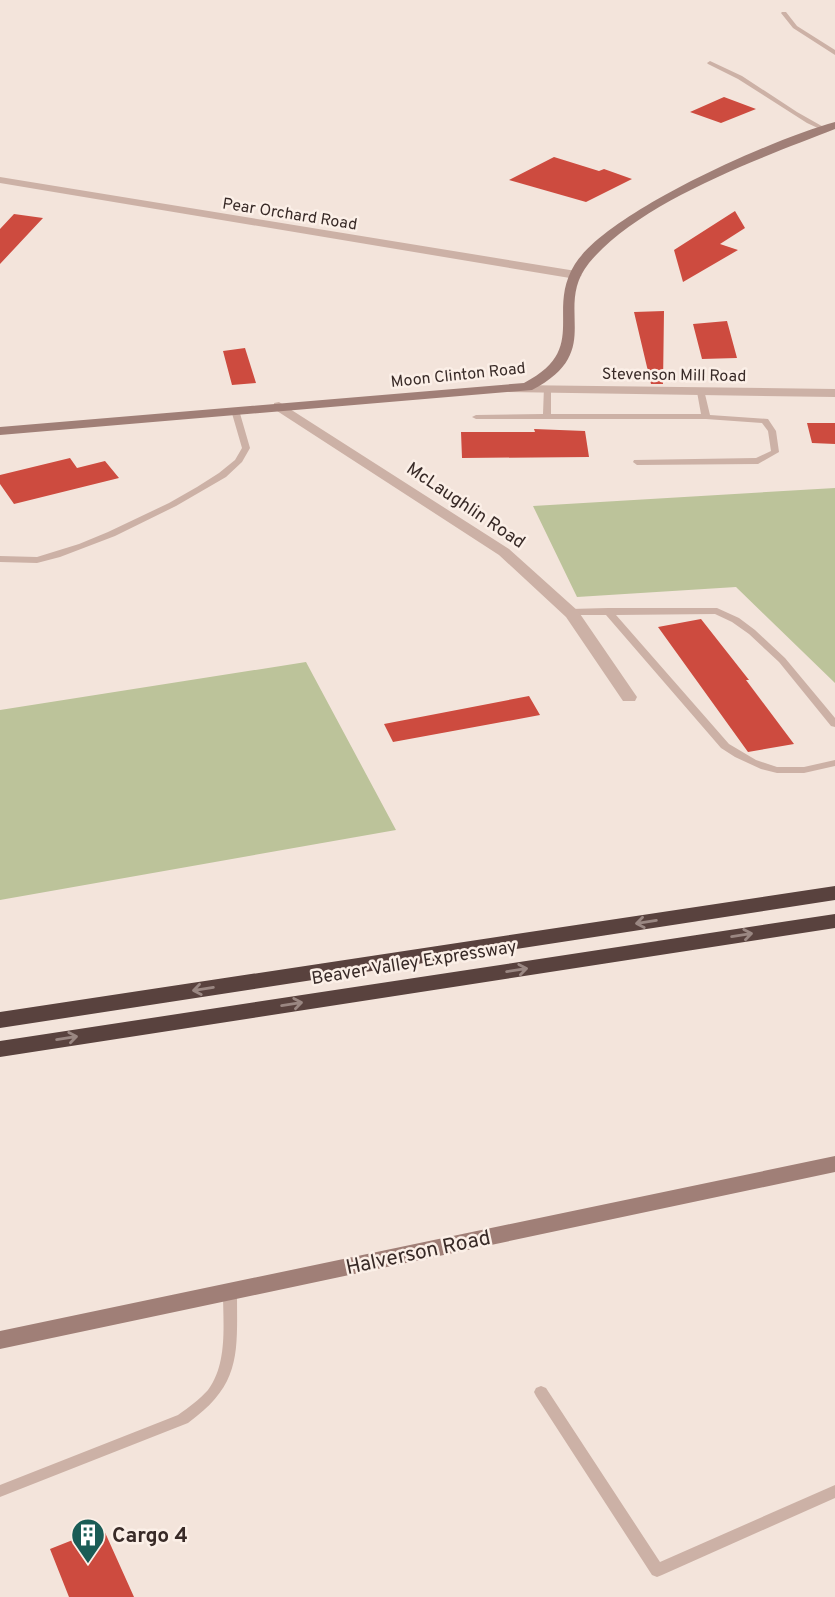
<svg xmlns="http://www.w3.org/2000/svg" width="835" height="1597" viewBox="0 0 835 1597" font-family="Overpass,sans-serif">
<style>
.green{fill:#bcc39a}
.building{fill:#cd4b3f}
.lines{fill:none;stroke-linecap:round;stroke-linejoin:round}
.lane{fill:#ccb1a6;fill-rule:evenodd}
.street{fill:#ccb1a6;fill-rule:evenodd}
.secondary{fill:#a07f77;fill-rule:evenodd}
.highway{fill:#59423e;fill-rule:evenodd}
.oneway{stroke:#9a8782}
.labels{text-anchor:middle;stroke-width:5;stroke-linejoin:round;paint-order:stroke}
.far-street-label{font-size:16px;fill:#382a27;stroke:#fbefe7}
.street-label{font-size:18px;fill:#382a27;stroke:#fbefe7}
.near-street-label{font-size:21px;fill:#382a27;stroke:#fbefe7}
.near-poi-label{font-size:21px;font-weight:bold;fill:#382a27;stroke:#fbefe7;text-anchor:start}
</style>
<rect width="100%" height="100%" fill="#f3e4db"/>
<path class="green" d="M835 488V683L736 587 577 597 533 506Z
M306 662 396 830 0 900V710Z"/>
<path class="building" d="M724 97 756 109 721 123 690 112Z
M554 157 599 171 604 169 632 179 586 202 509 180Z
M735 211 745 228 720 244 738 250 683 282 674 250Z
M14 214 43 218 0 264V229Z
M664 311 663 384H651L634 312Z
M727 321 737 358 702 359 693 324Z
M245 348 256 383 232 385 223 351Z
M807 423H835V444L812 443Z
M534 429 585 431 589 457 462 458 461 432H535Z
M70 458 77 468 105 461 119 478 14 504 0 484V475Z
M701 619 749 680H746L794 744 748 752 658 627Z
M529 696 540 715 393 742 384 724Z
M103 1528 134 1597H69L50 1549Z"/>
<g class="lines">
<path class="lane" d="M782 12H786L797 26 835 50V55L793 28 781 13Z
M710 61 742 76 797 112 827 129 822 130 807 123 738 79 708 64 707 63Z
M544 387H547L551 389V414H701L697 392 698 390H704L710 415 768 419 776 431 779 452 758 464 637 465 633 462 634 460 756 458 771 451 768 431 762 423 706 419H476L472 417 476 415 543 414Z
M232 408H235L239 410 250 448 242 462 226 477 176 506 115 536 60 557 37 563 0 562V556L37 557 79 544 108 532 169 503 197 487 219 473 235 460 242 448 231 410Z
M608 608H717L739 618 755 630 785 658 835 718V727L831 726 779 662 749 634 732 622 715 614 616 615 729 744 756 760 777 767H804L835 760V766L804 773H777L761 769 735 757 721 748 606 615H570L565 612 570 609Z
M230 1287 235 1288 237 1292C237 1353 242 1384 188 1423L0 1497V1485L178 1415C189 1407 199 1400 208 1390 228 1363 223 1323 223 1292L225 1288Z
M541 1386 546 1388 660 1562 835 1485V1498L662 1575 657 1577 652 1575 536 1396 534 1392 536 1388Z"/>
<path class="street" d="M0 177 576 271 582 275 576 279 0 183Z
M513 385 835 389V397L508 392 506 389Z
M279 402 509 549 578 611 637 697 635 701H623L566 617 499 555 274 409V403Z"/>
<path class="secondary" d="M835 122V129C761 158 640 201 589 263 552 309 607 351 532 390L0 435V427L524 383C590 349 545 312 575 264 609 211 773 139 835 122Z
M835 1156V1172L0 1349V1331Z"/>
<path class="highway" d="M835 886V900L0 1028V1012Z
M835 914V928L0 1057V1041Z"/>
</g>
<defs><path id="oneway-shaft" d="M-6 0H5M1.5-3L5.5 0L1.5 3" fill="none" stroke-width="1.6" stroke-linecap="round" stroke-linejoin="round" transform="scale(1.75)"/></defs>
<g class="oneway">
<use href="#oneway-shaft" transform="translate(646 922) rotate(171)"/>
<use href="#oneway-shaft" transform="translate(742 935) rotate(-9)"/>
<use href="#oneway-shaft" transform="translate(517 970) rotate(-9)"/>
<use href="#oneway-shaft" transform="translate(203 989) rotate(171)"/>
<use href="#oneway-shaft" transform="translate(292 1004) rotate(-9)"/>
<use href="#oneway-shaft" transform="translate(67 1038) rotate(-9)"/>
</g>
<defs>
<g id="building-pin" transform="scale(1.75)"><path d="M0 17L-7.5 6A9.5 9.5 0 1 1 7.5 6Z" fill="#1a5c56" stroke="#fbefe7"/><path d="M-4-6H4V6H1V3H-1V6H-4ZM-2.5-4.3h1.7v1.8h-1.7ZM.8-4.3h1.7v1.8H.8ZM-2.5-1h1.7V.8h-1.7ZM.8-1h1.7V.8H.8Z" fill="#fff"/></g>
</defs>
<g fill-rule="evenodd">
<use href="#building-pin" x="88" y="1535"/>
</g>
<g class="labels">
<g class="far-street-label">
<text transform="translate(290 213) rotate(9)" y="6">Pear Orchard Road</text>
<text transform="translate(458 374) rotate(-6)" y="6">Moon Clinton Road</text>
<text transform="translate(674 374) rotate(1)" y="6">Stevenson Mill Road</text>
</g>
<g class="street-label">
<text transform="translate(466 505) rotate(34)" y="6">McLaughlin Road</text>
<text transform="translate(414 962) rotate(-9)" y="6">Beaver Valley Expressway</text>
</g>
<g class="near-street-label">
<text transform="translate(418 1252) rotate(-12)" y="7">Halverson Road</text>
</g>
<g class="near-poi-label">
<text x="112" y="1542">Cargo 4</text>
</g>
</g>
</svg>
